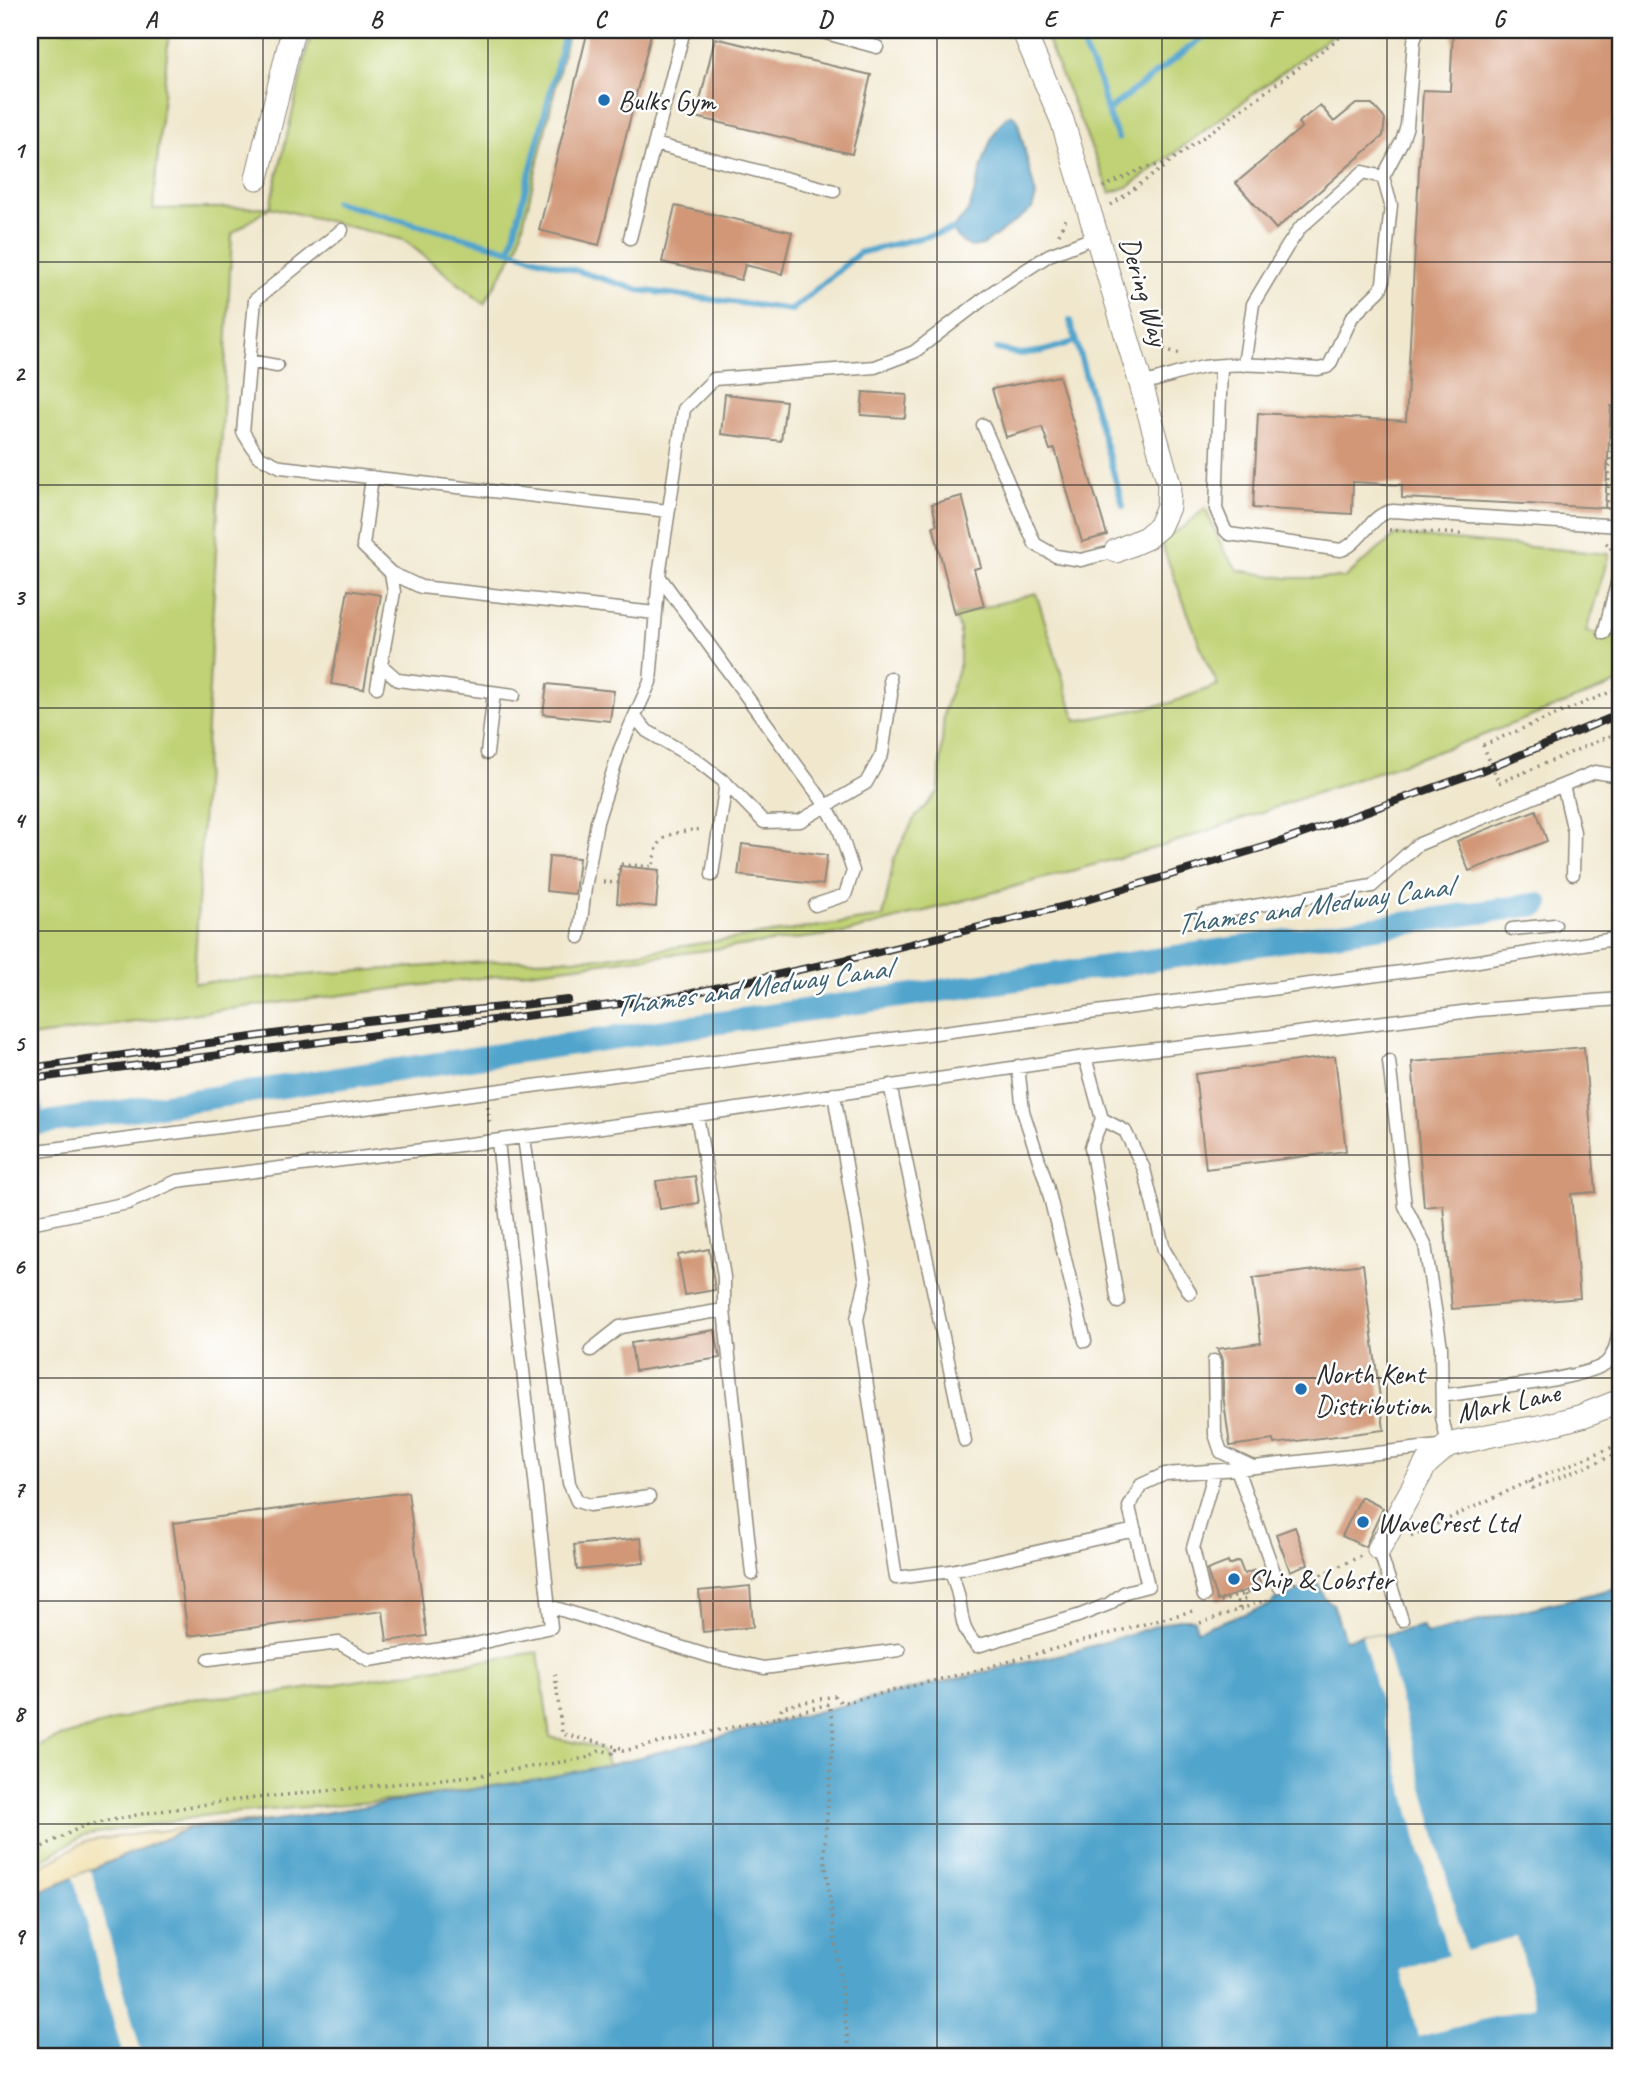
<svg xmlns="http://www.w3.org/2000/svg" width="1650" height="2086" viewBox="0 0 1650 2086" font-family="Caveat,sans-serif">
<style>
.green{fill:#c0d275;stroke:#767e50;stroke-width:2}
.sand{fill:#eeda9e;stroke:#8c8264;stroke-width:2}
.water{fill:#51a4cc;stroke:#3e687c;stroke-width:2}
.pier{fill:#f0e7cd}
.lines{fill:none;stroke-linecap:round;stroke-linejoin:round}
.stream{stroke:#51a4cc;stroke-width:6}
.canal{stroke:#51a4cc;stroke-width:23}
.building{fill:#d29777}
.lane-casing{stroke:#8e897c;stroke-width:15}
.street-casing{stroke:#8e897c;stroke-width:25}
.path{stroke:#8e897c;stroke-width:3.5;stroke-dasharray:2 5;stroke-linecap:butt}
.lane{stroke:#fff;stroke-width:12}
.street{stroke:#fff;stroke-width:23}
.rail-casing{stroke:#2b2b2b;stroke-width:8}
.rail{stroke:#fff;stroke-width:5;stroke-dasharray:16;stroke-linecap:butt}
.path-bridge{stroke:#8e897c;stroke-width:3.5;stroke-dasharray:2 5;stroke-linecap:butt}
.grid{fill:none;stroke:#2b2b2b;stroke-width:2;stroke-opacity:0.55}
.poi-dot{fill:#1f6fb2;stroke:#fff;stroke-width:2.5}
.labels{text-anchor:middle;stroke-width:5;stroke-linejoin:round;paint-order:stroke}
.poi-label{font-size:28px;fill:#2b2b2b;stroke:#fff;text-anchor:start}
.street-label{font-size:28px;fill:#2b2b2b;stroke:#fff}
.water-label{font-size:30px;font-style:italic;fill:#3c6173;stroke:#fff}
.neatline{fill:none;stroke:#2b2b2b;stroke-width:2.5}
.grid-label{font-size:23px;text-anchor:middle;font-weight:bold;fill:#2b2b2b}
</style>
<rect width="100%" height="100%" fill="#fff"/>
<filter id="ink" filterUnits="userSpaceOnUse"><feTurbulence type="fractalNoise" baseFrequency=".0143" numOctaves="2"/><feDisplacementMap in="SourceGraphic" scale="14" xChannelSelector="R" yChannelSelector="G"/><feConvolveMatrix kernelMatrix="1 2 1 2 8 2 1 2 1" color-interpolation-filters="sRGB"/></filter>
<filter id="wash" filterUnits="userSpaceOnUse"><feTurbulence type="fractalNoise" baseFrequency=".00686" numOctaves="4" result="noise"/><feDisplacementMap in="SourceGraphic" scale="28" xChannelSelector="R" yChannelSelector="G"/><feGaussianBlur stdDeviation="1.57" result="paint"/><feColorMatrix in="noise" values="0 0 0 0 0 0 0 0 0 0 0 0 0 0 0 0 0 1.4 0 .05"/><feComposite in="paint" operator="in"/></filter>
<g filter="url(#wash)">
<rect width="100%" height="100%" fill="#f0e7cd"/>
<path class="green" d="M30 30H169L153 209 270 207 312 30H569L518 246 484 304 404 240 270 207 232 234 194 983 499 961 600 958 883 917 894 858 914 819 939 791 944 711 960 663V629L954 616 1036 593 1076 721 1170 703 1218 685 1207 663 1160 540 1184 527 1205 508 1224 551 1238 570 1286 578H1344L1396 535 1609 554 1586 632 1620 637V682L1473 739 1166 845 845 933 212 1011 30 1037Z
M1043 30H1339L1130 186 1110 193Z
M538 1652 550 1737 600 1748 609 1765 533 1780 398 1800 216 1814 84 1835 30 1867V1750L57 1738 187 1699 280 1693Z"/>
<path class="sand" d="M350 1818 190 1828 30 1895V1873L86 1841 219 1823Z"/>
<path class="water" d="M1011 114 1017 119 1036 196 1032 209 983 245 971 247 962 242 952 230C957 222 965 218 969 209 980 182 986 129 1011 114Z
M1319 1584 1324 1598 1333 1604 1345 1640 1362 1635H1383L1422 1626 1426 1634 1620 1587V2056H30V1896L190 1828 266 1822 533 1780 609 1765 836 1707 1079 1650 1178 1619H1194L1197 1630 1271 1605 1275 1599Z"/>
<path class="pier" d="M1362 1635H1383L1466 1951 1517 1936 1535 2006 1418 2037 1401 1971 1448 1955Z
M91 1870 142 2056H123L73 1877Z"/>
<g class="lines">
<path class="stream" d="M1075 30 1099 80 1107 111 1118 138
M1107 111 1212 30
M335 202 510 250 639 290 792 310 859 253 952 230
M510 250 566 30
M1070 321 1123 506
M997 349 1020 354 1044 351 1076 341
M30 1069 43 1123"/>
<path class="canal" d="M30 1125 413 1067 1538 904"/>
</g>
<g id="blocks">
<path class="building" d="M588 30H652L599 245 539 230Z
M1453 30H1620V407L1611 406 1605 508 1402 498V485L1353 482 1352 514 1253 508 1258 413 1406 421 1423 90 1450 91Z
M715 38 871 75 852 154 696 117Z
M1356 104H1372L1385 119 1383 136 1276 229 1236 183 1302 127 1298 123 1320 105 1334 122Z
M675 206 792 232 782 274 745 265 741 280 662 262Z
M1059 376 1107 535 1082 542 1055 449 1050 450 1042 427 1006 437 992 389Z
M863 392 907 395 905 418 861 415Z
M725 394 786 401 781 441 721 434Z
M962 496 981 567 974 569 984 606 955 614 933 526 937 525 932 504Z
M348 590 381 595 364 689 331 684Z
M547 684 614 691 610 721 543 714Z
M1536 810 1547 841 1469 871 1457 841Z
M742 844 827 855 823 885 738 875Z
M549 856 579 858 575 894 546 891Z
M620 866 659 870 656 907 617 903Z
M1584 1047 1596 1192 1571 1194 1580 1298 1452 1309 1443 1205 1424 1207 1412 1062Z
M1335 1056 1346 1151 1206 1169 1195 1074Z
M695 1176 699 1203 660 1209 656 1181Z
M709 1249 715 1290 685 1295 678 1255Z
M1363 1264 1384 1430 1274 1444 1273 1440 1230 1446 1223 1395V1361L1217 1349 1261 1343 1253 1278Z
M715 1330 720 1358 635 1371 631 1343Z
M408 1492 427 1636 387 1641 383 1611 188 1636 173 1523Z
M1361 1497 1383 1508 1365 1547 1342 1536Z
M1295 1527 1308 1564 1290 1571 1276 1534Z
M641 1538 644 1563 577 1570 574 1545Z
M1239 1561 1244 1574 1255 1570 1261 1585 1217 1601 1207 1570 1228 1562 1229 1565Z
M750 1586 753 1627 703 1632 699 1591Z"/>
</g>
</g>
<g filter="url(#ink)">
<use href="#blocks" fill-opacity="0" stroke="#8e897c" stroke-width="2"/>
<g class="lines">
<g class="lane-casing">
<path id="lane" d="M815 30 877 47
M655 144 834 191
M1383 177 1402 141 1407 126 1414 41 1418 30
M342 230 255 300 243 432 258 456 281 467 668 511
M630 238 684 30
M249 361 277 366
M1221 366 1216 509 1225 530 1229 534 1341 550C1362 543 1371 513 1393 511L1620 526
M1141 384C1162 379 1183 371 1204 367 1241 361 1281 367 1318 369L1327 367 1330 364 1352 317 1380 290 1383 283 1391 205 1383 177 1363 172 1300 228 1287 247 1253 304 1244 365
M983 425 1035 544 1056 556 1081 560 1116 551
M372 477 363 546 391 573 421 587 655 613
M1604 633 1620 572
M381 665 398 680 514 695
M377 687 394 592 391 573
M635 717 647 731 695 759 726 783 712 875
M487 753 494 693
M726 783 764 822 800 821 866 783 882 754 891 695 890 678
M1563 785 1574 832 1573 874
M815 905 845 895 853 871 839 829 827 807 659 576 684 409 714 379 875 367 914 352 994 291 1049 255 1098 236
M1201 915 1372 886 1417 845 1595 772 1620 776
M1512 929 1555 925
M579 937 585 888 597 822 620 749 650 682 659 576
M1085 1057 1102 1119 1125 1131 1144 1169 1164 1250 1190 1293
M1619 1063 1620 1089
M1018 1066 1023 1111 1047 1185 1085 1341
M890 1085 965 1441
M834 1094 866 1282 857 1319 896 1578 951 1571 1135 1530
M697 1115 724 1277V1310L752 1574
M1102 1119 1091 1147 1118 1302
M524 1137 569 1483 577 1501 589 1505 649 1497
M30 1152 1454 965 1620 938
M30 1223 128 1203 177 1181 697 1115 1085 1057 1282 1035 1478 1010 1620 999
M591 1350 620 1327 724 1310
M1214 1361 1215 1434 1221 1452 1253 1467
M1442 1396C1471 1391 1592 1379 1607 1362 1619 1350 1619 1326 1620 1310
M1379 1549 1402 1620
M951 1571C954 1580 957 1589 959 1599 963 1620 961 1629 977 1646L1078 1616 1109 1604 1125 1592 1148 1586 1129 1507 1141 1485 1165 1474 1237 1469
M1279 1586 1237 1469 1448 1445 1442 1417 1441 1347 1425 1245 1405 1206 1389 1061
M1204 1596 1193 1548 1215 1471
M549 1606 712 1657 764 1668 899 1650
M209 1659 339 1643 369 1660 475 1644 551 1627 498 1141"/>
</g>
<g class="street-casing">
<path id="street" d="M1023 30 1062 120 1141 384 1169 484 1168 507 1159 527 1146 538 1116 551
M257 178 293 30
M1379 1549 1426 1464 1448 1445 1492 1435 1544 1426 1582 1416 1620 1401"/>
</g>
<path class="path" d="M1103 187 1144 168 1168 163 1350 30
M1111 205 1167 165
M1059 234 1067 216
M1152 341 1166 350 1182 354
M1607 509 1611 447 1612 445 1620 446
M1389 530 1462 534
M1606 543 1611 547V553L1618 555
M1483 745 1620 688
M1499 783 1614 734H1620
M603 882 618 883 620 864 653 867C656 831 673 833 703 829
M488 1106 490 1126
M1530 1481 1533 1488 1620 1453
M1411 1536 1530 1481 1620 1444
M1294 1583 1316 1577 1361 1556
M1220 1602 1262 1588
M1239 1609 1237 1602 1247 1599 1243 1591
M1200 1623 1267 1600
M555 1674 562 1734 621 1748V1751
M779 1717 829 1704 834 1729 824 1854 850 2056
M30 1853 83 1826 147 1813 227 1801 481 1775 586 1758 601 1750 612 1753 613 1749 623 1751 779 1717 782 1707 834 1696 842 1703 970 1672 1196 1610"/>
<use href="#lane" class="lane"/>
<use href="#street" class="street"/>
<g class="rail-casing">
<path id="rail" d="M30 1068 367 1021 568 1000
M30 1079 674 997 858 957 1073 904 1271 845 1478 772 1620 714"/>
</g>
<use href="#rail" class="rail"/>
<path class="path-bridge" d="M1483 745 1499 783"/>
</g>
</g>
<path class="grid" d="M263 30V2056M488 30V2056M713 30V2056M937 30V2056M1162 30V2056M1387 30V2056M30 262H1620M30 485H1620M30 708H1620M30 931H1620M30 1155H1620M30 1378H1620M30 1601H1620M30 1824H1620"/>
<g class="poi-dot">
<circle cx="604" cy="100" r="7"/>
<circle cx="1301" cy="1389" r="7"/>
<circle cx="1363" cy="1522" r="7"/>
<circle cx="1234" cy="1579" r="7"/>
</g>
<g class="labels">
<g class="poi-label">
<text x="618" y="110">Bulks Gym</text>
<text x="1315" y="1383">North Kent<tspan x="1315" dy="32">Distribution</tspan></text>
<text x="1377" y="1532">WaveCrest Ltd</text>
<text x="1248" y="1589">Ship &amp; Lobster</text>
</g>
<g class="street-label">
<text transform="translate(1145 291) rotate(74)" y="10">Dering Way</text>
<text transform="translate(1508 1402) rotate(-12)" y="10">Mark Lane</text>
</g>
<g class="water-label">
<text transform="translate(1313 905) rotate(-8)" y="10">Thames and Medway Canal</text>
<text transform="translate(752 987) rotate(-8)" y="10">Thames and Medway Canal</text>
</g>
</g>
<rect width="1650" height="2086" fill="none" stroke="#fff" stroke-width="77"/>
<rect x="38" y="38" width="1574" height="2010" class="neatline"/>
<g class="grid-label">
<text x="151" y="27">A</text>
<text x="376" y="27">B</text>
<text x="600" y="27">C</text>
<text x="825" y="27">D</text>
<text x="1050" y="27">E</text>
<text x="1274" y="27">F</text>
<text x="1499" y="27">G</text>
<text x="19" y="158">1</text>
<text x="19" y="381">2</text>
<text x="19" y="605">3</text>
<text x="19" y="828">4</text>
<text x="19" y="1051">5</text>
<text x="19" y="1274">6</text>
<text x="19" y="1497">7</text>
<text x="19" y="1721">8</text>
<text x="19" y="1944">9</text>
</g>
</svg>
